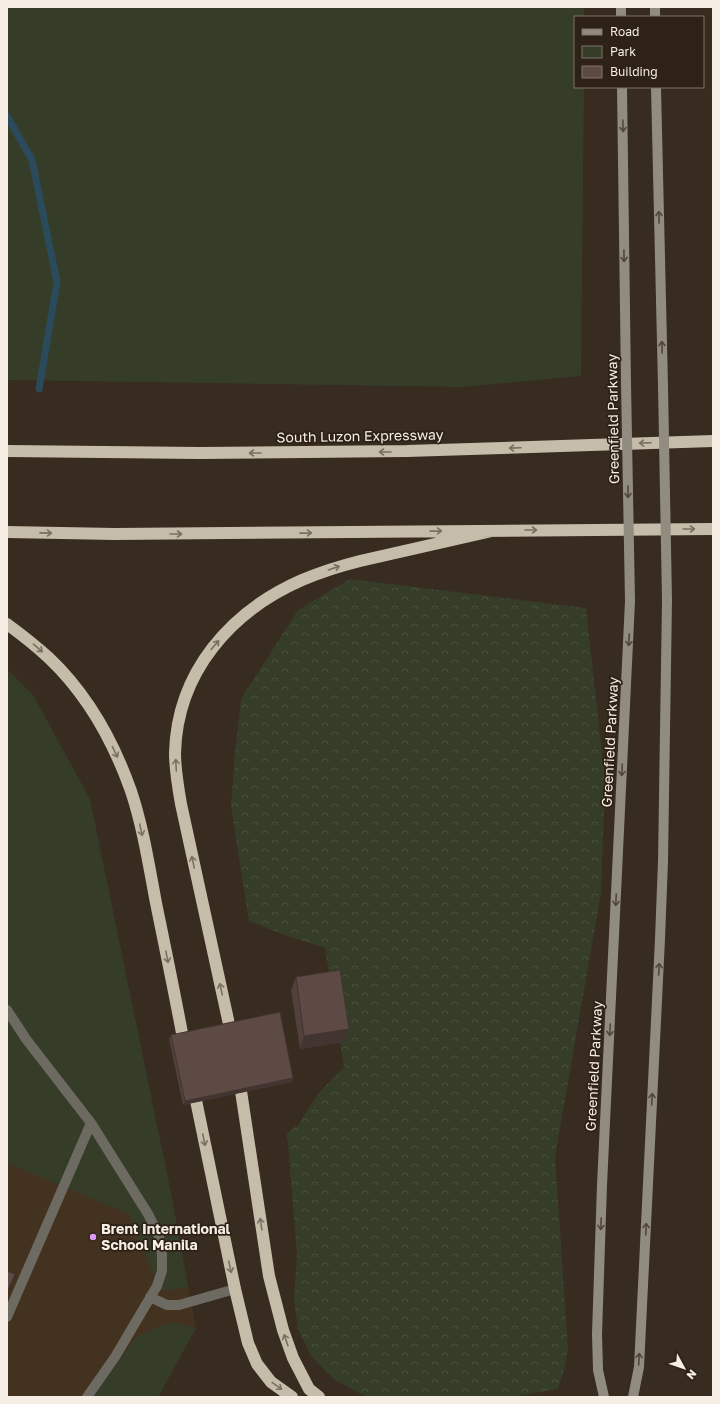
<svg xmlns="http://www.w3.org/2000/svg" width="720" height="1404" viewBox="0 0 720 1404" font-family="'Golos Text',sans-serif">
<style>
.built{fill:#443221}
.green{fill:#353d29}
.forest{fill:url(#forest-crowns)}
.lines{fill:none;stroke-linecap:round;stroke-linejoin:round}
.stream{stroke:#2b4b5c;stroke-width:7}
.service{stroke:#6d6a62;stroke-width:10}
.secondary{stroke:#918c7f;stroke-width:10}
.motorway{stroke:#c5bdaa;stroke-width:12}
.secondary-bridge{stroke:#918c7f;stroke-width:10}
.wall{fill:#51403b}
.shaded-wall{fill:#423430}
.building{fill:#5e4a45;stroke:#423430}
.oneway{stroke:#51463a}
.oneway2{stroke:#7a6f60}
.poi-dot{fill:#db99f5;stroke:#2e2115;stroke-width:1.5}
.labels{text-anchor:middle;stroke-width:3.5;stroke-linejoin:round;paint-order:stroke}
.street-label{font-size:14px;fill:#f6ede5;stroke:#2e2115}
.poi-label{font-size:14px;font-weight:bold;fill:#f6ede5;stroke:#2e2115;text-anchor:start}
</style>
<defs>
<pattern id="forest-crowns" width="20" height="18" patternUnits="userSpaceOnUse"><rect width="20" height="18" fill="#353d29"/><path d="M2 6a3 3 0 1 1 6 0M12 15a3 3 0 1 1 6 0" fill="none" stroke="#49503e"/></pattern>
</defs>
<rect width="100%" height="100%" fill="#382b1f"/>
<path class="built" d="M7 1125 170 1188 196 1328 158 1397H7Z"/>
<path class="green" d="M7 7H584V17H575V87H584L581 376 463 387 7 380Z
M7 669 33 695 90 799 170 1188 188 1287 160 1291 129 1214 7 1163Z
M176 1323 196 1328 158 1397H92L136 1337 159 1326Z"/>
<path class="forest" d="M350 579 586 608 605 781 601 893 555 1157 568 1349 565 1366 558 1389 510 1397H366L334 1379 311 1356 298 1329 294 1300 297 1255 287 1133 298 1125 317 1095 344 1067 325 948 290 937 249 921 231 807 235 754 241 699 298 610Z"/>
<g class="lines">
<path class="stream" d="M7 116 32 160 57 282 39 389"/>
<path class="service" d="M7 1010 26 1039 91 1123 148 1214 159 1236 162 1255V1271L157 1286 115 1357 87 1397
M150 1297 167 1305H179L235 1289
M7 1317 91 1123"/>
<path class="secondary" d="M621 7V17
M655 7V17
M622 87 626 383
M656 87 663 386
M604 1397 598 1370 597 1334 602 1185 630 601
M633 1397 639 1367 660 939 663 861 667 600"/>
<path class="motorway" d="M7 451 200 453 407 451 713 441
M7 532 115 534 713 529
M7 624C22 635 36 646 49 658 87 694 114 743 131 791 143 827 149 866 156 903 166 952 176 1000 185 1049
M232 1038 181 804C178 787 175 770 175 753 177 672 231 611 302 580 321 572 340 566 360 561L492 531
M239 1078 269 1276 283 1330 293 1358 309 1389 319 1397
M193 1086 235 1289 248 1343 257 1364 271 1382 292 1397"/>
<path class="secondary-bridge" d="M626 383 630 601
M663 386 667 600"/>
</g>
<path class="wall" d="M296 977 344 1042 300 1049 291 990Z
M171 1035 293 1078 292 1082 183 1105 169 1039Z"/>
<path class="shaded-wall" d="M349 1029 344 1042 300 1049 304 1036Z
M293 1078 292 1082 183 1105 185 1101Z"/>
<path class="building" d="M340 970 349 1029 304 1036 296 977Z
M280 1012 293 1078 185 1101 171 1035Z
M7 1271 15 1274 7 1292Z"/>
<defs><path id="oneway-shaft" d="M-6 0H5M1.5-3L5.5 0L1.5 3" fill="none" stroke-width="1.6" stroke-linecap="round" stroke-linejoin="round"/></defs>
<g class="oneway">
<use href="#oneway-shaft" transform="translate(623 126) rotate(89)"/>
<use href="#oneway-shaft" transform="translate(659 217) rotate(-91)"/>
<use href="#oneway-shaft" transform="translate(624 256) rotate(89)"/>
<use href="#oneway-shaft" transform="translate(662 347) rotate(-91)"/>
<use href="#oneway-shaft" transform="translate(628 492) rotate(89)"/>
<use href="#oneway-shaft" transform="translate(629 640) rotate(93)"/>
<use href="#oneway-shaft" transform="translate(622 770) rotate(93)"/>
<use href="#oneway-shaft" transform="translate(616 900) rotate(93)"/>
<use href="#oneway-shaft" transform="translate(659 969) rotate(-87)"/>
<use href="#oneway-shaft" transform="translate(610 1030) rotate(93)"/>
<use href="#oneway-shaft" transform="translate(652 1099) rotate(-87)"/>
<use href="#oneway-shaft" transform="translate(601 1224) rotate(92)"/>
<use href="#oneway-shaft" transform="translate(646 1229) rotate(-87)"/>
<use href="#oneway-shaft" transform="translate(639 1359) rotate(-87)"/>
</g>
<g class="oneway2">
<use href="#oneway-shaft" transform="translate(645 443) rotate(178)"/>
<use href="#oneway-shaft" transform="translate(515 448) rotate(178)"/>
<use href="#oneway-shaft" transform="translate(385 452) rotate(180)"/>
<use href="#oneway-shaft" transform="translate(255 453) rotate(180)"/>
<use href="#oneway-shaft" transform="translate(689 529)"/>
<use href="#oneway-shaft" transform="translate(531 530)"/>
<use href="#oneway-shaft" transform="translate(436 531) rotate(-1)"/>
<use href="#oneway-shaft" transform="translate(46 533) rotate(1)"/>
<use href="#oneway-shaft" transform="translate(306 533) rotate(-1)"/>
<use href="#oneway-shaft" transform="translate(176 534)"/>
<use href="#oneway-shaft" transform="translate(334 568) rotate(-19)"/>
<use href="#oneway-shaft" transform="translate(215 645) rotate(-50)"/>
<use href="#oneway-shaft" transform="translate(38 648) rotate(41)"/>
<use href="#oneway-shaft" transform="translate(115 752) rotate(64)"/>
<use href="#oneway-shaft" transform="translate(176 765) rotate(-93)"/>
<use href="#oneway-shaft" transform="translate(141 830) rotate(77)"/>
<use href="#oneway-shaft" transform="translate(193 862) rotate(-102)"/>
<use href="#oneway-shaft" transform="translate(167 957) rotate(79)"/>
<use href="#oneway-shaft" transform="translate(221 989) rotate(-102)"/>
<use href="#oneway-shaft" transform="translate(204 1140) rotate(78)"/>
<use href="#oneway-shaft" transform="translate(261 1224) rotate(-99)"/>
<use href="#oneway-shaft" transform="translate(230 1267) rotate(78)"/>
<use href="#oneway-shaft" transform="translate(286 1340) rotate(-109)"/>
<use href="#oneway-shaft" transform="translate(277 1386) rotate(36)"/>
</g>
<circle class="poi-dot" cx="93" cy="1237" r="4"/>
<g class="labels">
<g class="street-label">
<text transform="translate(613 419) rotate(-91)" y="5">Greenfield Parkway</text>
<text transform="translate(360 436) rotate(-1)" y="5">South Luzon Expressway</text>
<text transform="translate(610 742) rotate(-87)" y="5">Greenfield Parkway</text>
<text transform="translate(594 1066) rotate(-87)" y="5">Greenfield Parkway</text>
</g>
<g class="poi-label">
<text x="101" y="1234">Brent International<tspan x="101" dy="16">School Manila</tspan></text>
</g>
</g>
<rect width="720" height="1404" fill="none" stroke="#f6ede5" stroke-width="16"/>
<rect x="574" y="16" width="130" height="72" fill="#2e2115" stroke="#7e7368"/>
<rect x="582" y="29" width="20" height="6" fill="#918c7f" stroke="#7e7368"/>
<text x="610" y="36" font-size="12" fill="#f6ede5">Road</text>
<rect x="582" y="46" width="20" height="12" fill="#353d29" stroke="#7e7368"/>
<text x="610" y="56" font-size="12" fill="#f6ede5">Park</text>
<rect x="582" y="66" width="20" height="12" fill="#5e4a45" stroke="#7e7368"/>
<text x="610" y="76" font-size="12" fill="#f6ede5">Building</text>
<g transform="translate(684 1368) rotate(130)" stroke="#2e2115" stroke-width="3" paint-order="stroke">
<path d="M0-3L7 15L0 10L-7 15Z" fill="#f6ede5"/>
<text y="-6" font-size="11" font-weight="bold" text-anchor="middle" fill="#f6ede5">N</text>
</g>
</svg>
